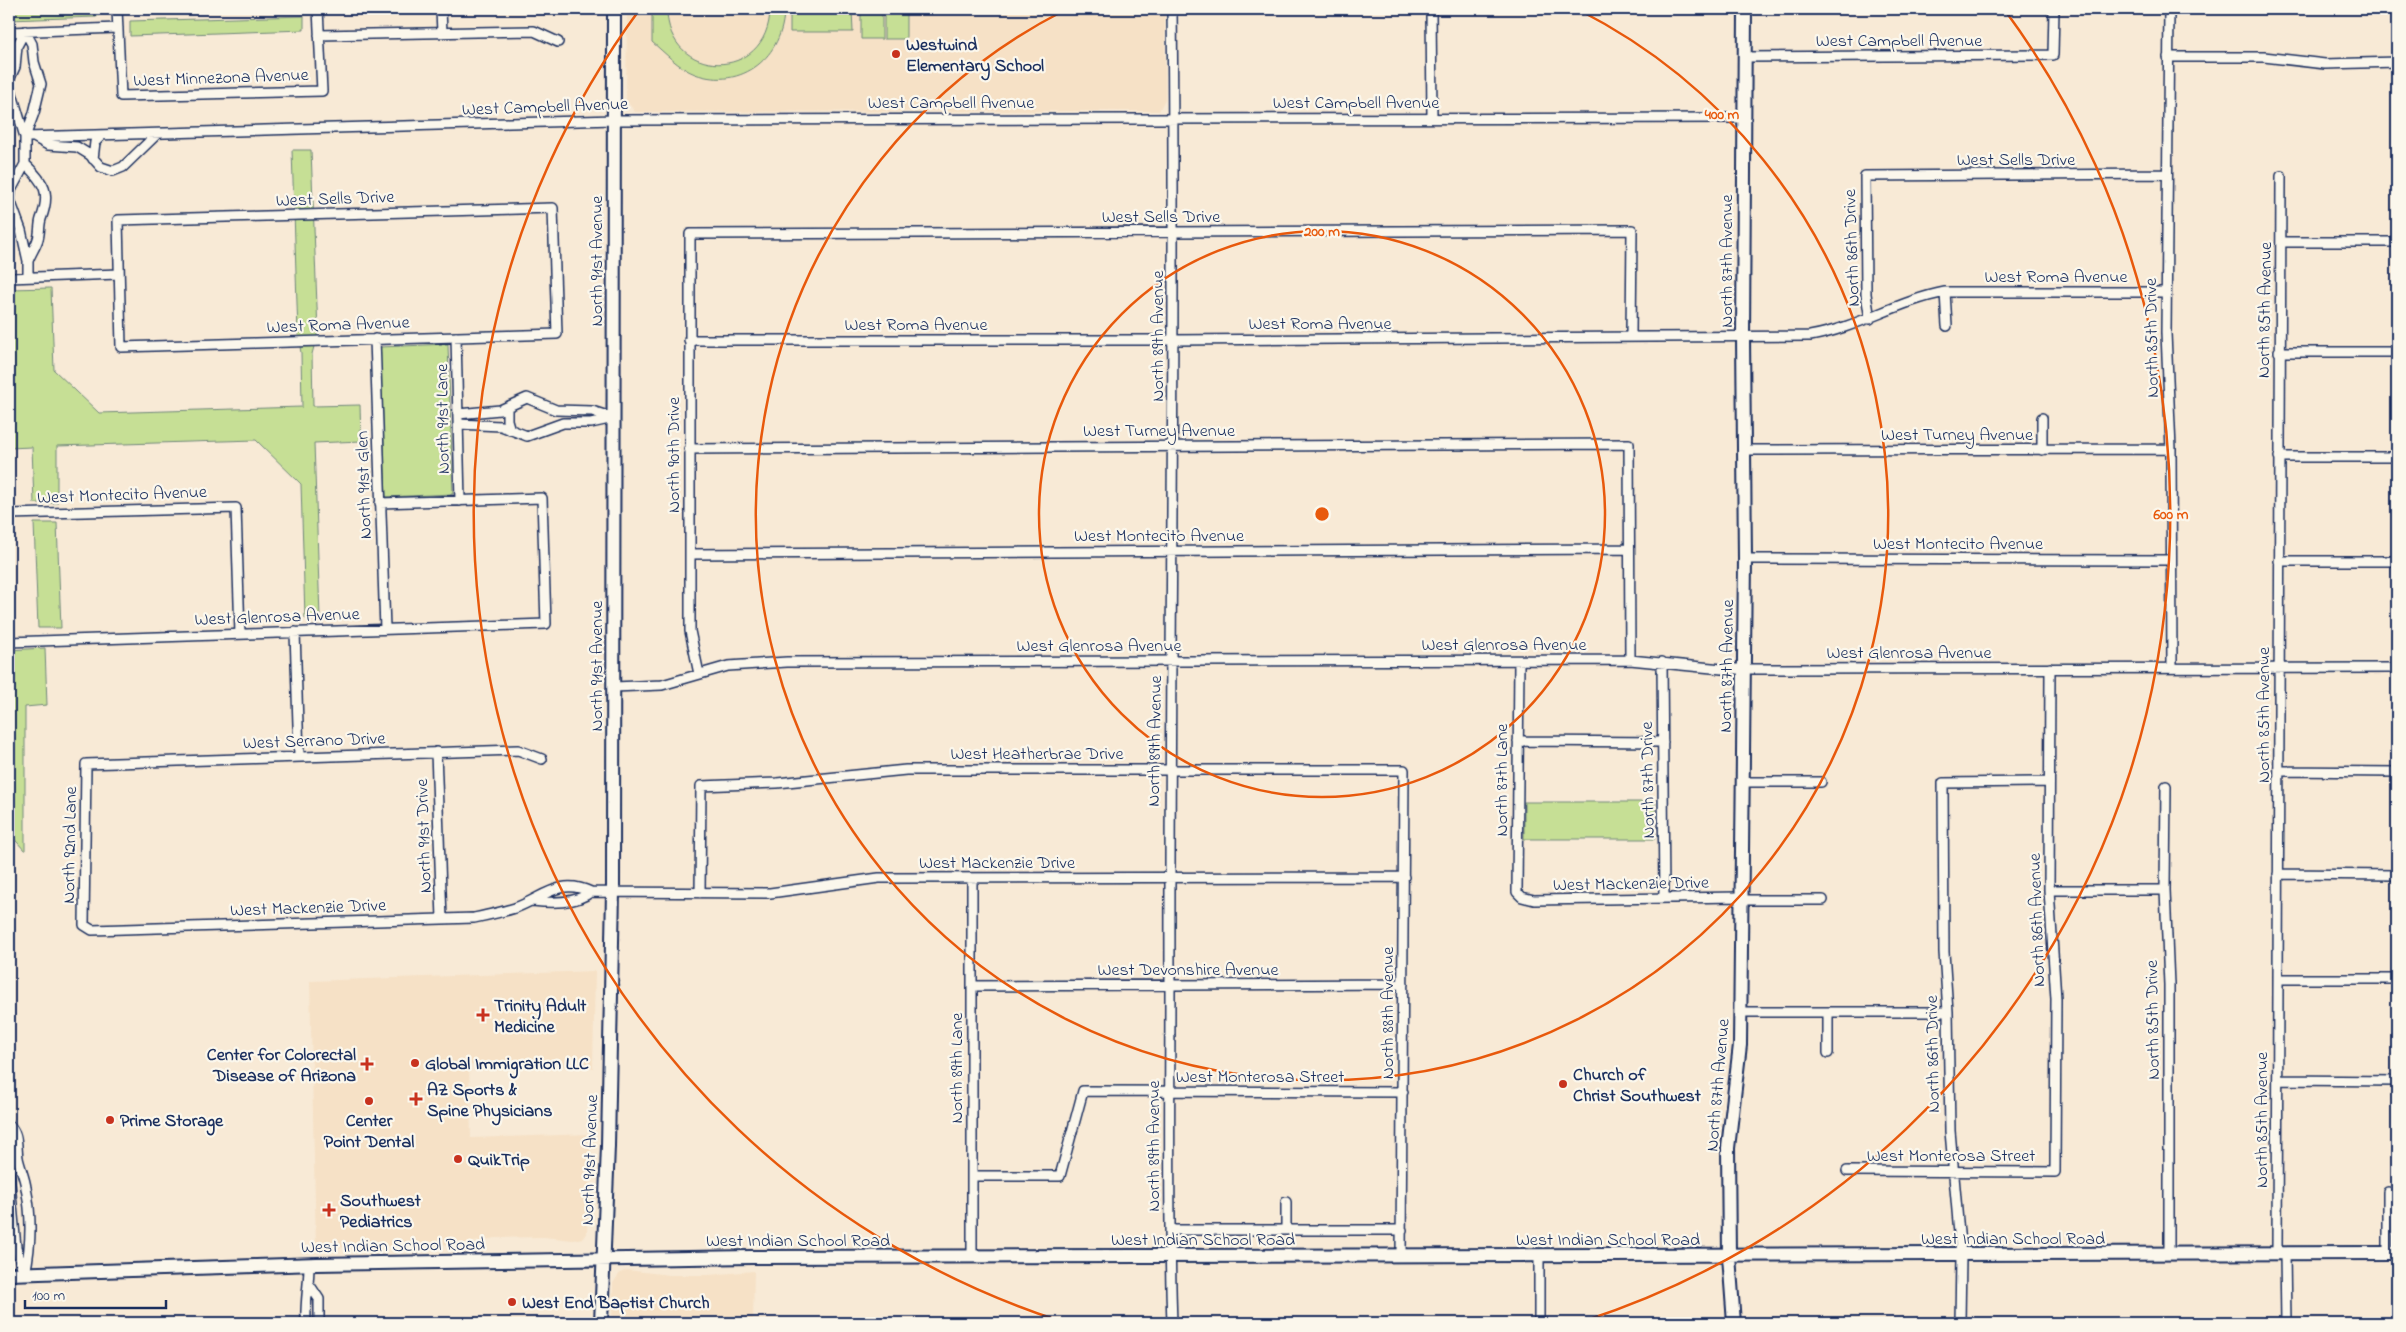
<svg xmlns="http://www.w3.org/2000/svg" width="2406" height="1332" viewBox="0 0 2406 1332" font-family="'Indie Flower',sans-serif">
<style>
.built{fill:#f6e1c6}
.green{fill:#c6df95;stroke:#70877a}
.lines{fill:none;stroke-linecap:round;stroke-linejoin:round}
.street-casing{stroke:#1b2f5e;stroke-width:12}
.secondary-casing{stroke:#1b2f5e;stroke-width:16}
.street{stroke:#fbf7ec;stroke-width:9}
.secondary{stroke:#fbf7ec;stroke-width:12}
.ring{fill:none;stroke:#e8590c;stroke-width:2.5}
.poi-dot{fill:#c8321e;stroke:#fbf7ec;stroke-width:2}
.labels{text-anchor:middle;stroke-width:4.5;stroke-linejoin:round;paint-order:stroke}
.street-label{font-size:18px;fill:#1b2f5e;stroke:#fbf7ec}
.poi-label{font-size:18px;font-weight:bold;fill:#1b2f5e;stroke:#fbf7ec;text-anchor:start}
.centre{fill:#e8590c;stroke:#fbf7ec;stroke-width:2.5}
.ring-label{font-size:15px;text-anchor:middle;font-weight:bold;fill:#e8590c;stroke:#fbf7ec;stroke-width:4.5;stroke-linejoin:round;paint-order:stroke}
</style>
<rect width="100%" height="100%" fill="#f8ead6"/>
<filter id="ink" filterUnits="userSpaceOnUse"><feTurbulence type="fractalNoise" baseFrequency=".02" numOctaves="2"/><feDisplacementMap in="SourceGraphic" scale="10" xChannelSelector="R" yChannelSelector="G"/><feConvolveMatrix kernelMatrix="1 2 1 2 8 2 1 2 1" color-interpolation-filters="sRGB"/></filter>
<g filter="url(#ink)">
<path class="built" d="M627 9H1165V99L1159 111 635 112 626 100Z
M595 971 593 1068H572L551 1064 469 1065 471 1138 591 1134 587 1232 583 1238 573 1240 544 1237 495 1238 463 1244 316 1248 310 981Z
M627 1270 669 1275H709L754 1271 753 1323H612L613 1283 620 1273Z"/>
<path class="green" d="M9 9H105V11L96 17 9 20Z
M652 9H667C667 81 769 83 770 9H784C784 56 742 91 695 74 679 68 665 53 652 42Z
M790 9H852L853 32H790Z
M861 9H882V39H861Z
M884 9H906V39H884Z
M304 16V30L130 36V21Z
M292 150H311L318 332 312 354 313 406 360 405 361 441 314 443 320 617 305 618 301 484 256 440 57 446V503H34L32 447 9 448V411L13 410 9 289 51 288 54 370 99 413 302 407 301 353 298 334Z
M448 344 453 494 386 497 380 347Z
M34 523H57L61 628H38Z
M45 648 47 705 25 707V851L9 833V650Z
M1524 802H1655V839H1524Z"/>
<g class="lines">
<g class="street-casing">
<path id="street" d="M117 9 121 96 322 91 318 9
M441 9 442 33
M1172 9C1176 335 1169 661 1170 986 1170 1099 1168 1211 1172 1323
M1431 9 1432 118
M2169 9 2166 333 2171 449 2172 667
M25 31 17 46 15 67 10 78V87L25 137V164L11 190 10 200 21 230 28 261V277
M25 31 32 44 34 62 41 84 34 113 25 137
M9 32 118 28
M319 35 534 31 558 42
M1745 57 2053 55 2054 9
M2168 57H2264L2325 64 2397 62
M25 137 614 120 1745 118
M34 137 48 145 77 147 90 155 101 167 113 171 123 167 157 134
M93 159 95 142 102 135
M25 164C45 183 51 193 41 219 39 225 40 233 38 239 36 246 31 253 28 261
M553 208 557 334 121 347 118 220Z
M2281 242H2397
M9 278 119 274
M1945 292 1947 326
M1870 319 1866 294 1865 176 2167 174
M456 337 460 501
M375 339 385 629
M689 340H1173L1810 336C1857 328 1898 301 1945 292H2166
M2279 352H2397
M507 407V420L510 430
M458 414 500 410 527 398 556 410 592 411 614 418
M2042 418V450
M458 424 501 426 527 436 563 423H591L614 418
M689 449 1629 444 1630 660
M1744 450 2171 449
M2279 457H2397
M9 514 236 508 240 634
M690 554 1629 549
M1745 559 2171 560
M2279 561H2397
M295 632 299 756
M9 642 546 624 542 498 380 503
M1519 661 1517 892 1522 897 1534 900 1741 897
M1662 662 1664 898
M699 674 690 631V234L1632 230 1631 336
M614 687 662 685 728 666 787 662 1630 660 1722 669 2397 668
M1518 741 1663 742
M436 752 442 919
M542 759 518 750 86 764 84 925 92 930 474 918C488 915 502 912 515 908 543 898 559 877 591 892L770 893 879 878 1404 877
M2280 771 2397 772
M1742 782H1821
M2166 786 2165 890 2169 985V1254
M2278 874 2397 875
M2049 890H2165
M700 893 701 786 777 783 906 770H1404L1401 1256
M1741 900H1823
M532 901C551 903 575 904 591 892
M2278 979H2397
M972 986 1403 984
M1740 1012H1948
M1828 1053V1012
M2278 1080 2397 1081
M9 1125C19 1135 16 1145 18 1158 20 1168 25 1178 26 1188 32 1217 31 1246 25 1274
M1847 1171 2055 1172 2056 999 2049 890 2050 668
M9 1173 16 1247 24 1274
M972 1176H1060L1083 1091 1403 1092
M2388 1192V1253
M1286 1202V1230
M1170 1230H1402
M2277 1253 2281 176
M2285 1253 2286 1323
M1539 1256V1323
M972 1257V878
M309 1284 319 1299V1323
M306 1323C305 1302 309 1285 309 1265
M1960 1323 1961 1256 1950 1131 1948 1012 1944 952 1943 783 2049 782"/>
</g>
<g class="secondary-casing">
<path id="secondary" d="M9 1274 317 1264 751 1257 2397 1253
M601 1323 608 1146 613 891 614 9
M1734 1323 1729 1256 1728 1148 1740 1045 1745 559 1743 337 1745 9"/>
</g>
<use href="#street" class="street"/>
<use href="#secondary" class="secondary"/>
</g>
</g>
<g class="ring">
<circle cx="1322" cy="514" r="283"/>
<path d="M1579 10A566 566 0 1 1 1065 10"/>
<path d="M1060 1321A849 849 0 0 1 640 9M2004 9A849 849 0 0 1 1584 1321"/>
</g>
<g class="poi-dot">
<circle cx="896" cy="54" r="5"/>
<path d="M480.5 1007.5h5v5h5v5h-5v5h-5v-5h-5v-5h5z"/>
<circle cx="415" cy="1063" r="5"/>
<path d="M364.5 1056.5h5v5h5v5h-5v5h-5v-5h-5v-5h5z"/>
<circle cx="1563" cy="1084" r="5"/>
<path d="M413.5 1091.5h5v5h5v5h-5v5h-5v-5h-5v-5h5z"/>
<circle cx="369" cy="1101" r="5"/>
<circle cx="110" cy="1120" r="5"/>
<circle cx="458" cy="1159" r="5"/>
<path d="M326.5 1202.5h5v5h5v5h-5v5h-5v-5h-5v-5h5z"/>
<circle cx="512" cy="1302" r="5"/>
</g>
<g class="labels">
<g class="street-label">
<text x="1899" y="46">West Campbell Avenue</text>
<text transform="translate(221 77) rotate(-2)" y="6">West Minnezona Avenue</text>
<text x="951" y="108">West Campbell Avenue</text>
<text x="1356" y="108">West Campbell Avenue</text>
<text transform="translate(545 106) rotate(-2)" y="6">West Campbell Avenue</text>
<text x="2016" y="165">West Sells Drive</text>
<text transform="translate(335 198) rotate(-2)" y="6">West Sells Drive</text>
<text x="1161" y="222">West Sells Drive</text>
<text transform="translate(1851 248) rotate(-92)" y="6">North 86th Drive</text>
<text transform="translate(596 261) rotate(-90)" y="6">North 91st Avenue</text>
<text transform="translate(1726 261) rotate(-90)" y="6">North 87th Avenue</text>
<text x="2056" y="282">West Roma Avenue</text>
<text transform="translate(2264 310) rotate(-89)" y="6">North 85th Avenue</text>
<text x="1320" y="329">West Roma Avenue</text>
<text transform="translate(338 324) rotate(-2)" y="6">West Roma Avenue</text>
<text x="916" y="330">West Roma Avenue</text>
<text transform="translate(1157 336) rotate(-90)" y="6">North 89th Avenue</text>
<text transform="translate(2151 338) rotate(-91)" y="6">North 85th Drive</text>
<text transform="translate(442 419) rotate(-91)" y="6">North 91st Lane</text>
<text x="1159" y="436">West Turney Avenue</text>
<text x="1957" y="440">West Turney Avenue</text>
<text transform="translate(673 455) rotate(-90)" y="6">North 90th Drive</text>
<text transform="translate(363 485) rotate(-92)" y="6">North 91st Glen</text>
<text transform="translate(122 494) rotate(-2)" y="6">West Montecito Avenue</text>
<text x="1159" y="541">West Montecito Avenue</text>
<text x="1958" y="549">West Montecito Avenue</text>
<text transform="translate(277 616) rotate(-2)" y="6">West Glenrosa Avenue</text>
<text x="1504" y="650">West Glenrosa Avenue</text>
<text x="1099" y="651">West Glenrosa Avenue</text>
<text x="1909" y="658">West Glenrosa Avenue</text>
<text transform="translate(596 666) rotate(-90)" y="6">North 91st Avenue</text>
<text transform="translate(1726 666) rotate(-89)" y="6">North 87th Avenue</text>
<text transform="translate(2263 715) rotate(-90)" y="6">North 85th Avenue</text>
<text transform="translate(314 740) rotate(-2)" y="6">West Serrano Drive</text>
<text transform="translate(1154 741) rotate(-89)" y="6">North 89th Avenue</text>
<text x="1037" y="759">West Heatherbrae Drive</text>
<text transform="translate(1501 780) rotate(-90)" y="6">North 87th Lane</text>
<text transform="translate(1647 780) rotate(-91)" y="6">North 87th Drive</text>
<text transform="translate(423 836) rotate(-92)" y="6">North 91st Drive</text>
<text transform="translate(69 845) rotate(-89)" y="6">North 92nd Lane</text>
<text x="997" y="868">West Mackenzie Drive</text>
<text transform="translate(1631 883) rotate(-1)" y="6">West Mackenzie Drive</text>
<text transform="translate(308 907) rotate(-2)" y="6">West Mackenzie Drive</text>
<text transform="translate(2036 920) rotate(-92)" y="6">North 86th Avenue</text>
<text x="1188" y="975">West Devonshire Avenue</text>
<text transform="translate(1387 1013) rotate(-90)" y="6">North 88th Avenue</text>
<text transform="translate(2152 1020) rotate(-91)" y="6">North 85th Drive</text>
<text transform="translate(1932 1054) rotate(-91)" y="6">North 86th Drive</text>
<text transform="translate(956 1068) rotate(-90)" y="6">North 89th Lane</text>
<text x="1260" y="1082">West Monterosa Street</text>
<text transform="translate(1717 1085) rotate(-85)" y="6">North 87th Avenue</text>
<text transform="translate(2261 1120) rotate(-90)" y="6">North 85th Avenue</text>
<text transform="translate(1153 1146) rotate(-90)" y="6">North 89th Avenue</text>
<text x="1951" y="1161">West Monterosa Street</text>
<text transform="translate(589 1160) rotate(-88)" y="6">North 91st Avenue</text>
<text x="2013" y="1244">West Indian School Road</text>
<text x="1203" y="1245">West Indian School Road</text>
<text x="1608" y="1245">West Indian School Road</text>
<text x="798" y="1246">West Indian School Road</text>
<text transform="translate(393 1245) rotate(-1)" y="6">West Indian School Road</text>
</g>
<g class="poi-label">
<text x="906" y="50">Westwind<tspan x="906" dy="21">Elementary School</tspan></text>
<text x="494" y="1011">Trinity Adult<tspan x="494" dy="21">Medicine</tspan></text>
<text x="356" y="1060" text-anchor="end">Center for Colorectal<tspan x="356" dy="21">Disease of Arizona</tspan></text>
<text x="425" y="1069">Global Immigration LLC</text>
<text x="1573" y="1080">Church of<tspan x="1573" dy="21">Christ Southwest</tspan></text>
<text x="427" y="1095">AZ Sports &amp;<tspan x="427" dy="21">Spine Physicians</tspan></text>
<text x="120" y="1126">Prime Storage</text>
<text x="369" y="1126" text-anchor="middle">Center<tspan x="369" dy="21">Point Dental</tspan></text>
<text x="468" y="1165">QuikTrip</text>
<text x="340" y="1206">Southwest<tspan x="340" dy="21">Pediatrics</tspan></text>
<text x="522" y="1308">West End Baptist Church</text>
</g>
</g>
<circle cx="1322" cy="514" r="8" class="centre"/>
<g class="ring-label">
<text x="1722" y="119">400 m</text>
<text x="1322" y="236">200 m</text>
<text x="2171" y="519">600 m</text>
</g>
<rect width="2406" height="1332" fill="none" stroke="#fbf7ec" stroke-width="30"/>
<rect x="15" y="15" width="2376" height="1302" fill="none" stroke="#1b2f5e" stroke-width="2" filter="url(#ink)"/>
<path d="M25 1300v8h141v-8" fill="none" stroke="#1b2f5e" stroke-width="2.5"/>
<text x="32" y="1300" font-size="15" fill="#1b2f5e" stroke="#fbf7ec" stroke-width="4" paint-order="stroke">100 m</text>
</svg>
